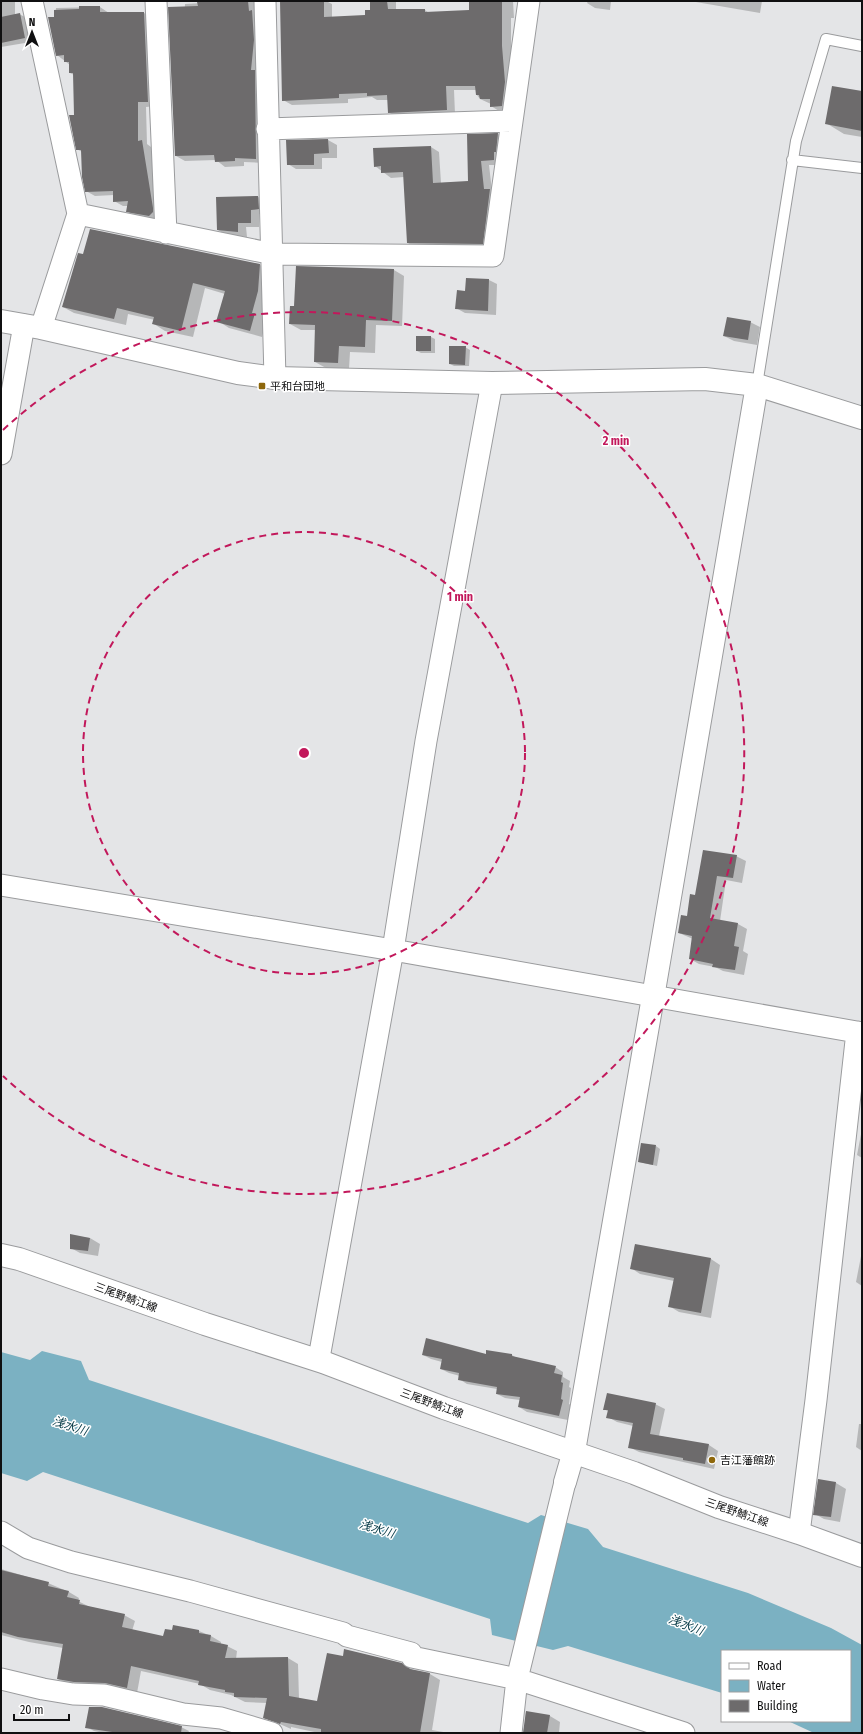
<svg xmlns="http://www.w3.org/2000/svg" width="863" height="1734" viewBox="0 0 863 1734" font-family="'Fira Sans Condensed','Noto Sans JP',sans-serif">
<style>
.water{fill:#7bb1c2}
.shadow{fill:#0003}
.building{fill:#6d6b6c}
.lines{fill:none;stroke-linecap:round;stroke-linejoin:round}
.service-casing{stroke:#9a9b9d;stroke-width:12}
.minor-casing{stroke:#9a9b9d;stroke-width:23}
.tertiary-casing{stroke:#9a9b9d;stroke-width:24}
.secondary-casing{stroke:#9a9b9d;stroke-width:24}
.service{stroke:#fff;stroke-width:10}
.minor{stroke:#fff;stroke-width:21}
.tertiary{stroke:#fff;stroke-width:22}
.secondary{stroke:#fff;stroke-width:22}
.ring{fill:none;stroke:#c2185b;stroke-width:2;stroke-dasharray:7 5}
.poi-dot{fill:#8e670b;stroke:#fff;stroke-width:1.5}
.labels{text-anchor:middle;stroke-width:3;stroke-linejoin:round;paint-order:stroke}
.poi-label{font-size:11px;fill:#101011;stroke:#fff;text-anchor:start}
.street-label{font-size:11px;fill:#101011;stroke:#fff}
.water-label{font-size:12px;font-style:italic;fill:#0f414d;stroke:#fff}
.centre{fill:#c2185b;stroke:#fff;stroke-width:2}
.ring-label{font-size:12px;text-anchor:middle;font-weight:bold;fill:#c2185b;stroke:#fff;stroke-width:3;stroke-linejoin:round;paint-order:stroke}
</style>
<rect width="100%" height="100%" fill="#e4e5e7"/>
<path class="water" d="M42 1351 81 1361 89 1380 528 1523 541 1515 588 1529 603 1547 748 1593 831 1628 862 1645V1733H814L788 1721H850V1651H722V1693L568 1646 553 1650 492 1635 490 1619 43 1472 27 1481 1 1473V1352L30 1360Z"/>
<path class="shadow" d="M1 1H15V14H19L27 18 31 42 1 47Z
M235 1H257L265 163 244 162V166L225 167 216 160 185 161 176 156 185 4Z
M281 1H326L332 4V18L366 16 371 11V1H396V10H425L429 13 470 11V1H513L514 18H511V52L514 88 511 111H499L491 106V104L480 99 477 95 476 90H454L455 114 397 117 388 112V100H377L372 97 348 99V103L292 105 283 100Z
M588 1H611L610 10 595 8 587 3Z
M690 1H762L760 13Z
M100 7 109 13H144L153 18 157 106 146 107 147 144 151 147 161 213 159 221 135 216 127 211 128 206H123L114 201V195L95 196 86 191 82 152 77 149 74 75 70 73V65L57 55 55 18 56 8Z
M862 92V137L844 134 826 123Z
M498 134 506 139 502 165H489L492 191 491 248H416L408 243 404 177 391 178 375 166 431 147 439 152 441 183 469 182 468 135Z
M328 140 337 145V158H322V169H296L288 164 287 141Z
M258 197 267 202V214H259V227H246L247 237 226 235 218 230Z
M260 265 271 271 266 321 262 337 229 328 218 321 225 294 205 288 193 337 165 331 154 324 155 320 128 314 126 325 74 313 63 307Z
M394 270 404 276 402 326 376 325 375 353 350 352 349 369 326 368 315 362 316 330H301L290 324Z
M489 280 497 284 496 315 465 313 456 308 466 292Z
M750 322 760 327 757 345 734 341 724 336Z
M431 337 435 339V353H421L417 351Z
M465 347 470 350 469 366H454L450 364Z
M736 856 746 861 742 883 726 880 720 921 738 924 747 929 743 951 748 954 744 975 723 971 715 967 699 964 690 959 693 939 679 933 688 917 696 896Z
M862 1129V1158L857 1155Z
M656 1146 660 1149 657 1166 639 1162Z
M71 1236 90 1238 100 1244 98 1256 80 1253 71 1248Z
M635 1245 711 1259 720 1265 711 1318 679 1312 669 1306 674 1281 640 1274 631 1268Z
M862 1251V1286L856 1282Z
M423 1355H512L518 1359 555 1367 563 1372V1377L570 1381 569 1387 571 1388 569 1404 571 1405 568 1420 527 1412 519 1407 520 1400 505 1398 497 1394V1389L467 1384 459 1379 460 1376 449 1373 441 1369 442 1362 431 1359Z
M655 1404 665 1409 659 1436 709 1445 718 1451 714 1469 639 1452 629 1447 633 1426 617 1422 608 1417 609 1412 604 1409Z
M859 1424H862V1451L856 1447Z
M819 1480 836 1483 846 1489 840 1522 824 1519 815 1514Z
M1 1569 48 1583 69 1592 79 1598 78 1601 90 1607 124 1615 135 1621 132 1631 164 1638 173 1631 174 1626 199 1631 211 1636 221 1642V1644L227 1646 237 1651 236 1659 288 1658 298 1664 299 1699 317 1703 402 1664 413 1670 430 1674 440 1680 432 1730 449 1733H319L291 1727V1729L264 1717 267 1703 245 1702 231 1695 210 1690 200 1684 141 1671 137 1693 68 1684 58 1679 63 1648 29 1642 1 1635Z
M526 1712 550 1716 560 1722 559 1733H524Z
M86 1727H181L189 1731 188 1733H104L94 1731Z"/>
<path class="building" d="M248 1 249 11 252 10 254 40 251 70H255L256 159 235 158V161L215 162 214 155 175 156 168 7 198 6 197 2Z
M280 1H324V17L365 15V10H370V1H387L388 9H425V12L469 10V1H502V46L505 82 502 106 490 107V99H480L479 95H476L475 86H446L447 110 388 113 387 95 367 96V93L339 94V98L282 101Z
M79 6H100V12H144L148 102H138V141L142 140 153 208V212L149 216 126 212 128 201 113 202V191L85 192 82 177 81 150H76L69 115H74L73 73H69V62H64V55L56 56 48 17H54V10L79 9Z
M20 13 25 38 1 43V17Z
M832 86 862 91V131L825 124Z
M498 133 496 152H494V160L481 161 484 189H490L483 244 407 243 403 172 381 173V166L374 167 373 148 431 146 433 183 468 181 467 134Z
M328 139 329 153 314 154V165H287L286 140Z
M258 196 259 209 251 210V223H238V232L217 230 216 197Z
M90 229 260 264 258 291 252 313H255L250 331 216 322 225 291 193 283 181 331 152 324 154 317 117 308 114 319 62 307 78 253 83 254Z
M296 266 394 269 392 321 366 320 365 347 339 346 338 363 314 362 315 325 289 324 290 306H294Z
M466 278 489 279 488 311 455 309 457 290 465 291Z
M727 317 751 321 748 340 723 336Z
M416 336H431V351H416Z
M449 346H466L465 365 449 364Z
M703 850 737 855 733 878 717 876 710 918 738 923 734 946 739 947 735 970 712 967 713 964 689 959 692 936 678 933 681 915 687 916 690 894 695 895Z
M641 1143 656 1145 653 1165 638 1162Z
M70 1234 90 1238 88 1251 70 1249Z
M635 1244 711 1258 701 1313 668 1307 674 1278 630 1269Z
M426 1338 486 1354V1350L512 1354V1356L556 1366 554 1373 562 1375 561 1382 563 1383 561 1399 563 1400 559 1416 518 1407 520 1397 496 1394 497 1387 458 1380 459 1373 440 1369 442 1359 422 1355Z
M607 1393 656 1403 650 1434 709 1444 705 1464 683 1460V1458L628 1448 633 1423 606 1418 608 1410H603Z
M818 1479 836 1482 831 1517 813 1515Z
M1 1570 49 1582 48 1586 69 1591 67 1597 80 1600 79 1604 125 1614 122 1627 163 1636 165 1629 172 1630 173 1625 199 1630V1633L211 1635 210 1641 228 1645 225 1658 288 1657 289 1696 317 1701 327 1653 343 1656 344 1649 402 1663 410 1669 430 1673 420 1733H321V1729L281 1722 280 1724 263 1718 267 1698 234 1697V1693L225 1692V1690L198 1685 199 1681 131 1666 127 1688 105 1683 74 1682 57 1679 63 1644 18 1637 1 1632Z
M89 1707H102L182 1726 181 1733H119L85 1728Z
M526 1711 550 1715 547 1733H523Z"/>
<g class="lines">
<g class="service-casing">
<path id="service" d="M792 160 862 168
M757 385 796 141 826 39 862 46"/>
</g>
<g class="minor-casing">
<path id="minor" d="M32 1 78 214 41 328
M156 1 166 233
M265 1 275 378
M267 129 511 121
M78 214 273 254 493 256 529 1
M1 454 24 325
M1 885 393 950 862 1033
M323 1362 319 1358 393 950 426 741 492 383
M1 1532 28 1548 71 1562 190 1591 343 1633 347 1636 411 1653 412 1657 517 1679 684 1733
M799 1533 816 1400 857 1032
M1 1679 43 1689 73 1694 104 1695 183 1714 221 1718 272 1733
M511 1733 517 1679 565 1482"/>
</g>
<g class="tertiary-casing">
<path id="tertiary" d="M1 321 41 328 238 373 275 378 492 383 705 379 757 385 862 418
M565 1482 574 1451 653 997 757 385"/>
</g>
<g class="secondary-casing">
<path id="secondary" d="M1 1255 19 1259 205 1324 323 1362 444 1408 634 1473 719 1507 799 1533 862 1556"/>
</g>
<use href="#service" class="service"/>
<use href="#minor" class="minor"/>
<use href="#tertiary" class="tertiary"/>
<use href="#secondary" class="secondary"/>
</g>
<g class="ring">
<circle cx="304" cy="753" r="221"/>
<path d="M3 430A441 441 0 1 1 3 1076"/>
</g>
<g class="poi-dot">
<rect x="258" y="382" width="8" height="8" rx="2"/>
<circle cx="712" cy="1460" r="4"/>
</g>
<g class="labels">
<g class="poi-label">
<text x="270" y="390">平和台団地</text>
<text x="720" y="1464">吉江藩館跡</text>
</g>
<g class="street-label">
<text transform="translate(126 1297) rotate(20)" y="4">三尾野鯖江線</text>
<text transform="translate(432 1403) rotate(20)" y="4">三尾野鯖江線</text>
<text transform="translate(737 1512) rotate(19)" y="4">三尾野鯖江線</text>
</g>
<g class="water-label">
<text transform="translate(70 1426) rotate(18)" y="4">浅水川</text>
<text transform="translate(377 1529) rotate(17)" y="4">浅水川</text>
<text transform="translate(686 1625) rotate(21)" y="4">浅水川</text>
</g>
</g>
<circle cx="304" cy="753" r="6" class="centre"/>
<g class="ring-label">
<text x="616" y="445">2 min</text>
<text x="460" y="601">1 min</text>
</g>
<rect width="863" height="1734" fill="none" stroke="#101011" stroke-width="4"/>
<rect x="721" y="1650" width="130" height="72" fill="#ffffff" stroke="#9f9fa0"/>
<rect x="729" y="1663" width="20" height="6" fill="#ffffff" stroke="#9f9fa0"/>
<text x="757" y="1670" font-size="12" fill="#101011">Road</text>
<rect x="729" y="1680" width="20" height="12" fill="#7bb1c2" stroke="#9f9fa0"/>
<text x="757" y="1690" font-size="12" fill="#101011">Water</text>
<rect x="729" y="1700" width="20" height="12" fill="#6d6b6c" stroke="#9f9fa0"/>
<text x="757" y="1710" font-size="12" fill="#101011">Building</text>
<g transform="translate(32 32)" stroke="#ffffff" stroke-width="3" paint-order="stroke">
<path d="M0-3L7 15L0 10L-7 15Z" fill="#101011"/>
<text y="-6" font-size="11" font-weight="bold" text-anchor="middle" fill="#101011">N</text>
</g>
<path d="M14 1714v6h55v-6" fill="none" stroke="#101011" stroke-width="2"/>
<text x="20" y="1714" font-size="12" fill="#101011" stroke="#ffffff" stroke-width="3" paint-order="stroke">20 m</text>
</svg>
